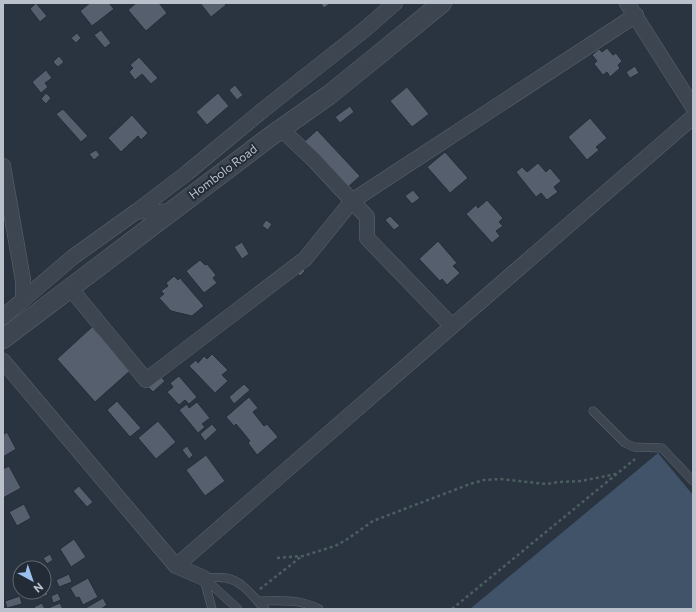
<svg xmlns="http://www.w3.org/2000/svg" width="696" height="612" viewBox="0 0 696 612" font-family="Commissioner,sans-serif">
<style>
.water{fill:#415368}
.building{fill:#555f6e;stroke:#242d38}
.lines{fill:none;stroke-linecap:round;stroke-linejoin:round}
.service-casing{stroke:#5b646e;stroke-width:9}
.minor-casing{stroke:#5b646e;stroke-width:16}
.tertiary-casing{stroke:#5b646e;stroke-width:20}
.path{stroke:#4c5e60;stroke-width:2.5;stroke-dasharray:3 3;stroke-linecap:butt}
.service{stroke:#3d4650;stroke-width:8}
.minor{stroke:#3d4650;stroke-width:15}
.tertiary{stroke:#3d4650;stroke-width:19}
.labels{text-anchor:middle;stroke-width:4;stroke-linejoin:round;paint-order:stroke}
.street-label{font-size:12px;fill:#bac1cb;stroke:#222b36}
</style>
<rect width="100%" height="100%" fill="#293440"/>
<path class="water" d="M658 453 693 495V609H470Z"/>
<path class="building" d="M36 3 47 16 40 22 30 9Z
M90 3H109L114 9 92 26 80 11Z
M136 3H159L167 13 146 31 128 10Z
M200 3H224L226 5 211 17Z
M320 3H331L324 8Z
M101 30 111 43 105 48 94 35Z
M77 33 81 38 76 43 71 38Z
M607 48 613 55 616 53 622 61 618 65 620 68 610 77 607 72 603 75 594 64 597 61 592 55 599 49 602 52Z
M59 56 64 62 58 67 53 62Z
M139 57 158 78 151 84 142 74 135 80 129 72 133 68 130 65Z
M635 66 639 73 630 78 626 72Z
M46 70 52 78 45 83 48 87 41 93 32 82Z
M235 85 243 95 237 100 229 90Z
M407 87 429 114 412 127 390 101Z
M46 93 51 98 46 104 41 99Z
M218 93 229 106 207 125 196 112Z
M350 106 354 112 340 123 335 117Z
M63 109 88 136 81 142 56 114Z
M132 115 148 133 141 140 138 136 121 152 108 138Z
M590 118 607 138 596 147 599 150 587 160 568 137Z
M317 130 360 176 347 188 304 142Z
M96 150 100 155 94 160 89 154Z
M445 152 468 178 450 193 427 167Z
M538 163 546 172 550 168 561 181 554 187 558 192 547 200 541 193 536 197 516 172 522 167 527 172Z
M413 190 420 198 412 204 405 196Z
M487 200 503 218 499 222 503 226 496 231 500 236 492 243 466 214 476 205 478 208Z
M390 216 400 226 394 230 385 220Z
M266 220 272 224 268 230 262 226Z
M438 241 457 263 453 266 460 273 447 285 442 279 440 281 419 259Z
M242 242 249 254 242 259 234 247Z
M200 260 205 265 207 264 216 275 213 278 217 283 204 293 186 271Z
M301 265 305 271 300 276 295 270Z
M174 276 178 280 180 278 204 306 192 316 171 311 159 298 164 294 161 291 168 286 166 283Z
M92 327 131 370 95 402 57 359Z
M212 354 228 370 222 375 228 381 215 393 189 366 196 360 198 363 204 356 207 359Z
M159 375 165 381 153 392 147 386Z
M179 376 197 397 189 404 185 400 179 405 167 392 173 387 170 383Z
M244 384 250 390 234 404 229 397Z
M249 397 258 408 253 412 264 426 267 424 278 437 257 455 248 443 250 441 236 424 234 426 226 417Z
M117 401 141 428 130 437 107 410Z
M197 402 210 418 202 424 205 427 198 433 179 410 187 404 189 408Z
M158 421 176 442 156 459 138 438Z
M212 424 217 430 205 441 200 434Z
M7 432 16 449 3 457V435Z
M187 446 193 455 189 459 182 450Z
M206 455 225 481 205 496 186 470Z
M9 466 21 488 3 498V469Z
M79 486 93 502 87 507 73 491Z
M24 504 31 518 17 526 9 512Z
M74 539 86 557 71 567 60 549Z
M50 554 53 560 47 564 43 558Z
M20 572V581L15 583 12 575Z
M69 574 72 582 59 587 56 580Z
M88 578 98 597 83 605 79 597 76 598 70 588Z
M44 587H45L48 595 32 600 29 592H44Z
M58 593 61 600 53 603 51 596Z
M20 596 22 604 7 608 5 601Z
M103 598 107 605 101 609H84Z
M42 603 45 609H35L34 607Z
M60 603 63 609H46Z"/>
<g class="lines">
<g class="service-casing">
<path id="service" d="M593 411 625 443 634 447 662 448 693 481
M204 578C211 578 219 577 226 578 243 581 254 598 265 609
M204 578 238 609
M204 579 212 609
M258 601C280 601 298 598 319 609"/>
</g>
<g class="minor-casing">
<path id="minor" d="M627 3 693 107
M281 129 315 161 367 217V238L452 326
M3 166 23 280V299
M137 211 187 173 263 110 364 30 395 3
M70 288 146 380 305 259 352 201 636 15
M3 317 73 257 137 211 171 212
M3 361 176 566 204 578
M176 566 693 117"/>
</g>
<g class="tertiary-casing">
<path id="tertiary" d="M3 339 271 136 329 95 376 57 442 3"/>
</g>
<path class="path" d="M277 558 303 556 335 546 346 540 373 521 470 484 484 480 500 479 546 484 559 482 581 481 616 474
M260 589 302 556
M452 609 635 459"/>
<use href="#service" class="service"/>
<use href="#minor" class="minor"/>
<use href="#tertiary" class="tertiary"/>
</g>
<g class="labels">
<g class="street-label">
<text transform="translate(223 172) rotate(-37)" y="4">Hombolo Road</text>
</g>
</g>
<rect width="696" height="612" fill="none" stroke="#bac1cb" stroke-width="8"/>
<g transform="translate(32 580) rotate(140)"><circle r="19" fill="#222b36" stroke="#5f6772"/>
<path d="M0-3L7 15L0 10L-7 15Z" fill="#9bbfef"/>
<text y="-6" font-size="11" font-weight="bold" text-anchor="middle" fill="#bac1cb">N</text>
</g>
</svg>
